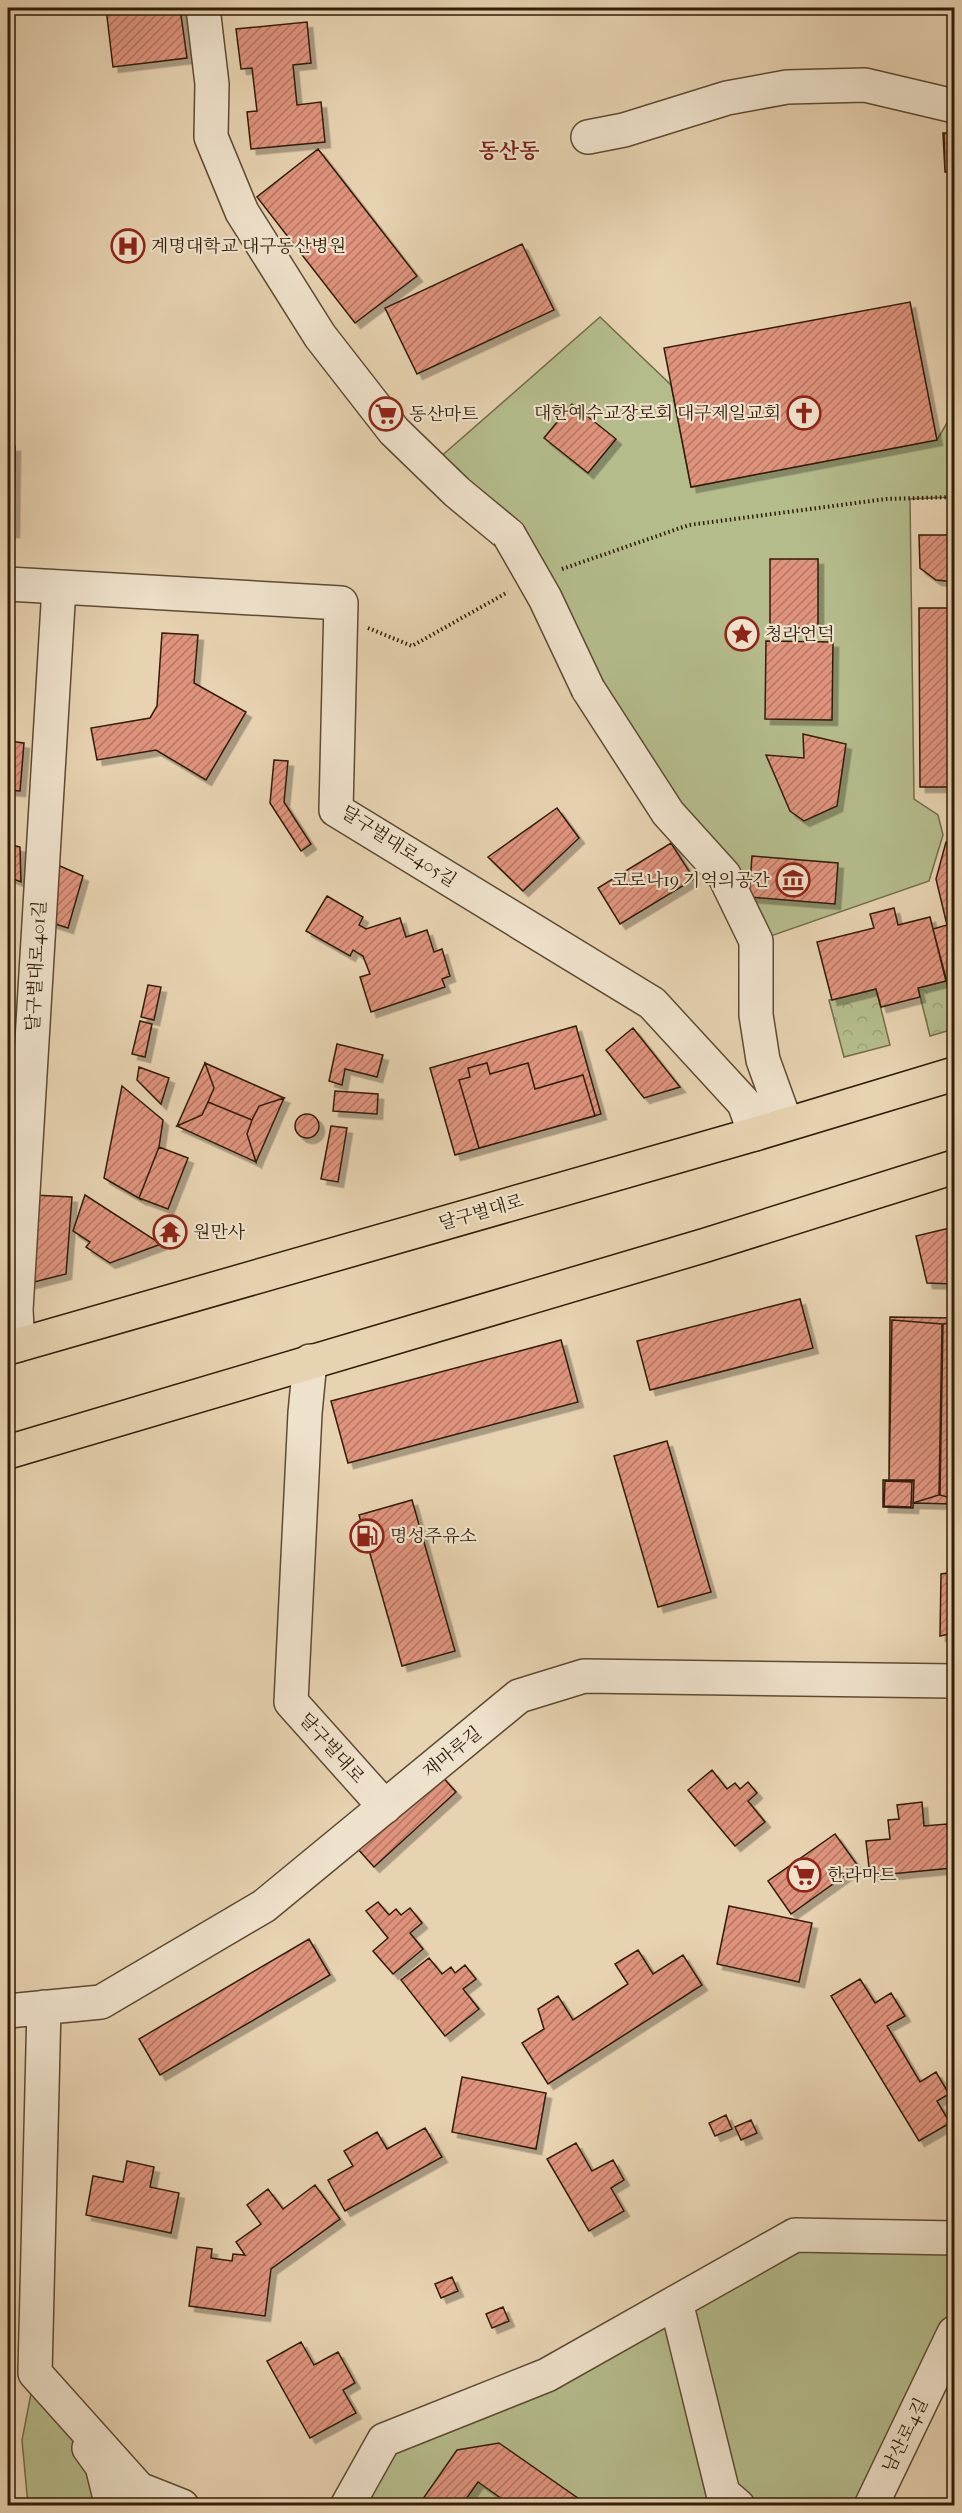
<svg xmlns="http://www.w3.org/2000/svg" width="962" height="2513" viewBox="0 0 962 2513" font-family="'IM FELL French Canon','Noto Serif KR',serif">
<style>
.forest{fill:url(#forest-crowns);stroke:#726c4a;stroke-width:1.5}
.park{fill:#b5bc8c;stroke:#726c4a;stroke-width:1.5}
.building{fill:url(#building-hatch);stroke:#301d08;stroke-width:1.5;filter:url(#shadow)}
.lines{fill:none;stroke-linecap:round;stroke-linejoin:round}
.minor-casing{stroke:#5e4a32;stroke-width:36}
.major-casing{stroke:#301d08;stroke-width:36}
.path{stroke:#301d08;stroke-width:4;stroke-dasharray:1.5 3;stroke-linecap:butt}
.minor{stroke:#efe2cc;stroke-width:33}
.major{stroke:#e7d2b1;stroke-width:33}
.minor-bridge-casing{stroke:#5e4a32;stroke-width:36;stroke-linecap:butt}
.minor-bridge{stroke:#efe2cc;stroke-width:33}
.labels{text-anchor:middle;stroke-width:4.5;stroke-linejoin:round;paint-order:stroke}
.poi-label{font-size:18px;fill:#301d08;stroke:#efe2cc;text-anchor:start}
.street-label{font-size:18px;fill:#301d08;stroke:#efe2cc}
.quarter-label{font-size:21px;font-weight:bold;fill:#7a1f14;stroke:#efe2cc}
</style>
<defs>
<pattern id="forest-crowns" width="20" height="18" patternUnits="userSpaceOnUse" patternTransform="scale(1.5)"><rect width="20" height="18" fill="#b5bc8c"/><path d="M2 6a3 3 0 1 1 6 0M12 15a3 3 0 1 1 6 0" fill="none" stroke="#9ca177"/></pattern>
<pattern id="building-hatch" width="6" height="6" patternUnits="userSpaceOnUse" patternTransform="scale(1.5)"><rect width="6" height="6" fill="#df937d"/><path d="M-1 1l2-2M0 6l6-6M5 7l2-2" fill="none" stroke="#b57764"/></pattern>
<filter id="shadow"><feDropShadow dx="5.5" dy="5.5" stdDeviation="0" flood-color="#0004"/></filter>
</defs>
<rect width="100%" height="100%" fill="#e7d2b1"/>
<filter id="stains"><feTurbulence type="fractalNoise" baseFrequency=".00333" numOctaves="4"/><feColorMatrix values="0 0 0 0 .2 0 0 0 0 .09 0 0 0 0 .02 0 0 0 .5 -.17"/></filter>
<radialGradient id="worn" r=".72"><stop offset=".6" stop-color="#630" stop-opacity="0"/><stop offset="1" stop-color="#630" stop-opacity=".3"/></radialGradient>
<path class="forest" d="M946 981 954 1011V1029L930 1036 918 988Z
M876 989 890 1045 844 1057 829 1000Z"/>
<path class="park" d="M600 317 671 385 691 487 937 440 954 411V497L910 499 914 799 938 815 943 835 929 881 756 941 509 535 430 466Z
M795 2235 954 2238V2333L871 2505 341 2506 384 2440Z
M35 2373 182 2505H28L22 2440Z"/>
<path class="building" d="M106 8H180L187 58 113 67Z
M307 22 311 63 293 65 297 105 321 102 325 142 251 149 247 112 257 111 252 68 241 69 236 29Z
M943 133H954V210H951L950 172H945Z
M944 133H954V210H951L950 172H945Z
M944 133H954V172H945Z
M318 149 417 276 355 323 257 197Z
M522 244 554 310 417 374 385 308Z
M910 302 937 440 691 487 664 348Z
M572 404 616 439 588 473 544 438Z
M8 446H15L14 532H8Z
M919 535H954V587L946 581 936 580 920 568Z
M770 559H818V628H770Z
M919 608H954V792L949 787H920Z
M162 633 198 635 194 683 246 712 206 780 156 750 97 760 91 728 150 718 157 706Z
M766 641 833 642 832 720 765 719Z
M803 734 846 744 837 806 804 821 790 811 766 755 804 758Z
M8 741 24 743 20 791 8 790Z
M274 760 288 761 284 802 311 844 301 851 270 803Z
M557 808 579 838 523 891 488 857Z
M954 840V1009L933 929 947 925 936 879 946 842Z
M671 843 694 879 620 924 598 888Z
M8 844 20 847 21 882 8 877Z
M752 856 838 863 835 904 749 897Z
M53 863 83 876 68 928 49 922Z
M327 896 363 917 359 925 366 929 400 918 406 937 427 930 434 952 442 949 450 976 442 979 445 987 371 1012 360 977 370 974 363 956 353 950 350 956 306 931Z
M894 908 898 925 930 917 946 981 918 988 920 997 881 1007 876 989 832 1000 817 942 874 928 870 914Z
M148 985 161 987 154 1020 141 1017Z
M140 1021 152 1024 145 1057 132 1054Z
M576 1026 601 1114 455 1155 430 1068Z
M633 1028 680 1087 644 1098 606 1050Z
M337 1044 383 1055 377 1077 345 1069 342 1085 329 1081Z
M205 1063 284 1098 256 1162 177 1126Z
M205 1063 214 1088 208 1102 202 1115 177 1126Z
M205 1063 284 1098 259 1106 252 1120 208 1102 214 1088Z
M487 1063 490 1074 528 1063 535 1089 583 1075 595 1116 479 1148 459 1080 470 1077 468 1068Z
M139 1067 169 1078 161 1104 137 1080Z
M122 1086 163 1120 159 1147 139 1198 142 1200 104 1178Z
M335 1091 378 1094 377 1114 333 1111Z
M284 1098 256 1162 247 1134 252 1120 259 1106Z
M208 1102 252 1120 247 1134 256 1162 177 1126 202 1115Z
M295 1126a12 12 0 1 1 24 0a12 12 0 1 1-24 0Z
M331 1126 347 1128 338 1182 321 1179Z
M159 1147 188 1158 168 1209 139 1198Z
M33 1195 72 1197 66 1274 26 1284Z
M85 1195 161 1244 110 1263 86 1247 90 1242 73 1231Z
M954 1227V1284L927 1283 916 1236Z
M800 1299 813 1348 650 1390 637 1341Z
M890 1317 954 1318V1504L913 1503 914 1481 889 1480Z
M892 1320 942 1324 939 1495 913 1503 914 1480H889Z
M954 1323V1499L940 1495 943 1324Z
M561 1340 578 1402 348 1463 331 1401Z
M667 1441 711 1592 658 1607 614 1456Z
M883 1480H914L913 1508 883 1507Z
M885 1481 912 1482 911 1507 884 1506Z
M412 1500 455 1651 402 1666 359 1515Z
M954 1572V1633L940 1636 941 1574Z
M712 1770 727 1789 735 1783 740 1789 748 1782 757 1793 748 1801 765 1822 735 1846 688 1790Z
M439 1773 456 1792 374 1867 357 1848Z
M922 1802 924 1826 947 1824 952 1868 870 1876 866 1841 890 1839 888 1820 899 1819 897 1805Z
M835 1834 858 1866 791 1914 768 1881Z
M378 1902 389 1915 396 1909 401 1915 410 1908 422 1923 410 1933 423 1949 393 1974 373 1951 388 1938 366 1911Z
M729 1906 812 1923 799 1982 717 1964Z
M309 1939 330 1975 160 2075 139 2039Z
M638 1950 653 1974 683 1955 702 1985 548 2084 522 2043 544 2029 538 2009 558 1996 573 2020 628 1984 615 1964Z
M429 1958 442 1974 451 1967 455 1973 465 1965 476 1979 463 1989 479 2009 445 2036 401 1980Z
M860 1979 875 2003 891 1993 905 2016 887 2026 920 2082 936 2072 949 2094 937 2101 950 2123 919 2141 831 1996Z
M462 2077 546 2093 536 2149 452 2132Z
M726 2115 732 2129 715 2136 709 2123Z
M751 2120 757 2133 741 2140 735 2127Z
M425 2128 442 2157 345 2211 328 2180 353 2166 344 2151 377 2132 387 2149Z
M576 2143 592 2171 613 2160 624 2180 611 2188 624 2211 589 2231 547 2159Z
M127 2161 154 2167 150 2187 179 2193 171 2233 86 2215 93 2176 123 2182Z
M315 2185 340 2219 271 2269 265 2316 189 2306 197 2247 212 2249 211 2258 232 2261 233 2254 245 2255 236 2242 261 2224 247 2205 268 2189 283 2209Z
M452 2277 458 2291 441 2298 435 2284Z
M503 2307 509 2321 492 2328 486 2314Z
M301 2342 314 2365 338 2352 355 2383 343 2390 356 2413 310 2438 267 2361Z
M499 2443 582 2501 579 2506H512L478 2482 461 2506H418L457 2450Z"/>
<g class="lines">
<g class="minor-casing">
<path id="minor" d="M203 8 212 84 211 137 242 212 320 336 394 431 457 492 509 535
M588 137 624 130 727 98 787 87 865 85 954 106
M8 584 341 603 336 810 652 1003 744 1103 755 1134
M588 689 668 813 724 875 756 941V1015L763 1060 786 1124
M18 1345 16 1310 59 587
M310 1361 305 1413 291 1702 385 1807
M44 2007 35 2373 139 2489 182 2506
M8 2011 101 2002 264 1906 519 1696 584 1676 954 1681
M676 2302 723 2493 738 2506
M89 2448 102 2466 112 2506
M347 2506 384 2440 547 2375 795 2235 954 2238
M871 2506 954 2333"/>
</g>
<g class="major-casing">
<path id="major" d="M8 1348 755 1134 954 1074
M8 1452 706 1245 954 1167"/>
</g>
<path class="path" d="M562 569 689 525 886 499 954 497
M368 628 412 646 508 592"/>
<use href="#minor" class="minor"/>
<use href="#major" class="major"/>
<g class="minor-bridge-casing">
<path id="minor-bridge" d="M509 535 545 598 588 689"/>
</g>
<use href="#minor-bridge" class="minor-bridge"/>
</g>
<defs>
<g id="hospital-ring" transform="scale(1.725)"><circle r="9.5" fill="#efe2cc" stroke="#8f2418" stroke-width="1.5"/><path d="M-5-5h3v3.5h4V-5h3V5h-3V1.5h-4V5h-3Z" fill="#8f2418"/></g>
<g id="church-ring" transform="scale(1.725)"><circle r="9.5" fill="#efe2cc" stroke="#8f2418" stroke-width="1.5"/><path d="M-1.2-6h2.4v3.5h3.3v2.4h-3.3V6h-2.4V-.1h-3.3v-2.4h3.3Z" fill="#8f2418"/></g>
<g id="supermarket-ring" transform="scale(1.725)"><circle r="9.5" fill="#efe2cc" stroke="#8f2418" stroke-width="1.5"/><path d="M-6-5.5h2.5l.6 2H6L4.5 2H-2.5L-4.4-4H-6ZM-1.5 3.2a1.3 1.3 0 1 0 .1 0ZM3 3.2a1.3 1.3 0 1 0 .1 0Z" fill="#8f2418"/></g>
<g id="sight-ring" transform="scale(1.725)"><circle r="9.5" fill="#efe2cc" stroke="#8f2418" stroke-width="1.5"/><path d="M0-6L1.8-2.2L6-1.7L2.9 1.2L3.7 5.4L0 3.3L-3.7 5.4L-2.9 1.2L-6-1.7L-1.8-2.2Z" fill="#8f2418"/></g>
<g id="museum-ring" transform="scale(1.725)"><circle r="9.5" fill="#efe2cc" stroke="#8f2418" stroke-width="1.5"/><path d="M0-6L6-3V-2H-6V-3ZM-5-1h2V3h-2ZM-1-1h2V3h-2ZM3-1h2V3H3ZM-6 4H6V6H-6Z" fill="#8f2418"/></g>
<g id="temple-ring" transform="scale(1.725)"><circle r="9.5" fill="#efe2cc" stroke="#8f2418" stroke-width="1.5"/><path d="M0-6L5-2H3V0L6.5 2.5H4V6H1.5V3h-3V6H-4V2.5H-6.5L-3 0V-2H-5Z" fill="#8f2418"/></g>
<g id="fuel-ring" transform="scale(1.725)"><circle r="9.5" fill="#efe2cc" stroke="#8f2418" stroke-width="1.5"/><path d="M-5.5-6h7V0h2V4h1.3V-2.5L3-4.5l.8-.8L6-3V5H2.5V1h-1V6h-7ZM-4.2-4.7v3.2H.2V-4.7Z" fill="#8f2418"/></g>
</defs>
<g fill-rule="evenodd">
<use href="#hospital-ring" x="128" y="246"/>
<use href="#church-ring" x="804" y="413"/>
<use href="#supermarket-ring" x="386" y="414"/>
<use href="#sight-ring" x="742" y="634"/>
<use href="#museum-ring" x="793" y="880"/>
<use href="#temple-ring" x="170" y="1232"/>
<use href="#fuel-ring" x="367" y="1536"/>
<use href="#supermarket-ring" x="804" y="1875"/>
</g>
<g class="labels">
<g class="poi-label">
<text x="151" y="252">계명대학교 대구동산병원</text>
<text x="781" y="419" text-anchor="end">대한예수교장로회 대구제일교회</text>
<text x="409" y="420">동산마트</text>
<text x="765" y="640">청라언덕</text>
<text x="770" y="886" text-anchor="end">코로나19 기억의공간</text>
<text x="193" y="1238">원만사</text>
<text x="390" y="1542">명성주유소</text>
<text x="827" y="1881">한라마트</text>
</g>
<g class="street-label">
<text transform="translate(399 846) rotate(33)" y="6">달구벌대로405길</text>
<text transform="translate(36 966) rotate(-87)" y="6">달구벌대로401길</text>
<text transform="translate(481 1212) rotate(-16)" y="6">달구벌대로</text>
<text transform="translate(332 1748) rotate(48)" y="6">달구벌대로</text>
<text transform="translate(452 1752) rotate(-39)" y="6">재마루길</text>
<text transform="translate(905 2435) rotate(-64)" y="6">남산로4길</text>
</g>
<g class="quarter-label">
<text x="509" y="158">동산동</text>
</g>
</g>
<rect width="962" height="2513" fill="none" stroke="#e7d2b1" stroke-width="30"/>
<rect x="9" y="9" width="944" height="2495" fill="none" stroke="#301d08" stroke-width="3"/>
<rect x="15" y="15" width="932" height="2483" fill="none" stroke="#301d08" stroke-width="1.5"/>
<rect width="100%" height="100%" filter="url(#stains)"/>
<rect width="100%" height="100%" fill="url(#worn)"/>
</svg>
